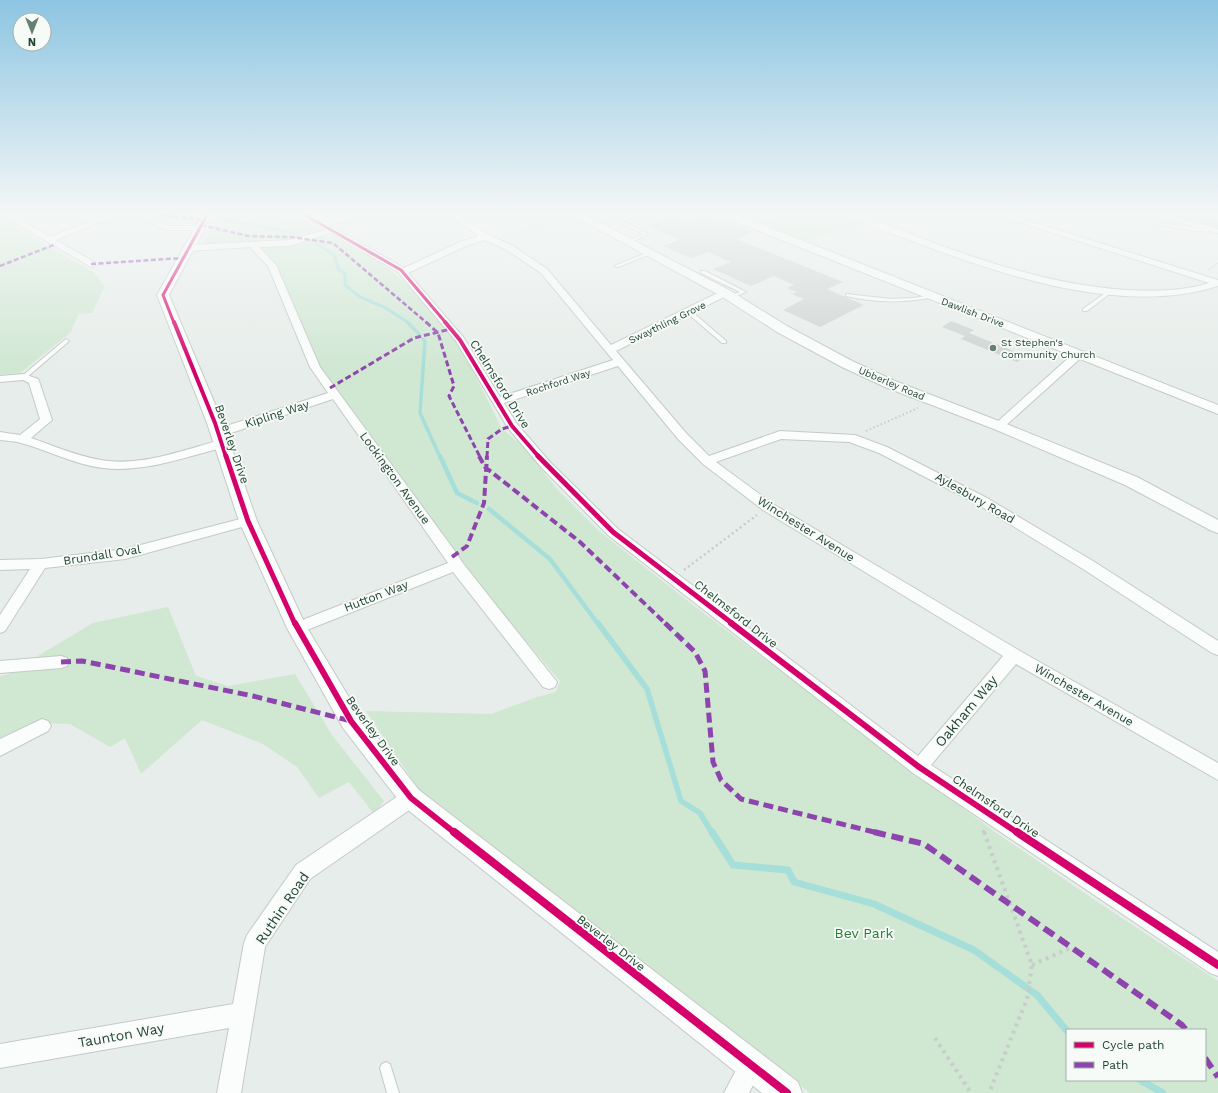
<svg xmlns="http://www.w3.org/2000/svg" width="1218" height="1093" viewBox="0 0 1218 1093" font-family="'Work Sans',sans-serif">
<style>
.green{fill:#d0e7d2;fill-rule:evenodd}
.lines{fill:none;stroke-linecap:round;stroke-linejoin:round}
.stream-far4{stroke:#a6deda;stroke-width:3}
.stream-far3{stroke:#a6deda;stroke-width:3.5}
.stream-far2{stroke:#a6deda;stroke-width:4.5}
.stream-far1{stroke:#a6deda;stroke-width:5.5}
.stream{stroke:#a6deda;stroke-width:7}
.building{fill:#ced4d1}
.service-casing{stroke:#c4cac7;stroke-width:2}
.minor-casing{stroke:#c4cac7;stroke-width:2}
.tertiary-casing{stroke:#c4cac7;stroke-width:2}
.primary-casing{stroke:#c2ccc7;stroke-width:2}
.path-far4{stroke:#c6cec9;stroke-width:1.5;stroke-dasharray:1.5 2;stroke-linecap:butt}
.path-far3{stroke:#c6cec9;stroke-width:2;stroke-dasharray:1.5 2.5;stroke-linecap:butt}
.path-far2{stroke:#c6cec9;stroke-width:2.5;stroke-dasharray:2 3;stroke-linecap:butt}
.path-far1{stroke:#c6cec9;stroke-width:3;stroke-dasharray:2.5 3.5;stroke-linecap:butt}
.path{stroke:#c6cec9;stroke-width:4;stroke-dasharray:3 4.5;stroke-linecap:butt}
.service{fill:#fbfcfc;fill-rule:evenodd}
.minor{fill:#fbfcfc;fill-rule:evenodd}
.tertiary{fill:#fbfcfc;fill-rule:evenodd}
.primary{fill:#ced8d3;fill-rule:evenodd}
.quiet-far4{stroke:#8e44ad;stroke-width:2.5;stroke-dasharray:5 2.5;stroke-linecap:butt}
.quiet-far3{stroke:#8e44ad;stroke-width:3;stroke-dasharray:6 3;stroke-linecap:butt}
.quiet-far2{stroke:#8e44ad;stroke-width:4;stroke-dasharray:8 4;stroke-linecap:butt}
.quiet-far1{stroke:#8e44ad;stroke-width:5;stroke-dasharray:10 5;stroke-linecap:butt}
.quiet{stroke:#8e44ad;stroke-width:6;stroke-dasharray:12 6;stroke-linecap:butt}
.cycleway-far4-casing{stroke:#f7fbf8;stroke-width:4.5}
.cycleway-far3-casing{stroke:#f7fbf8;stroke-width:6}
.cycleway-far2-casing{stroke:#f7fbf8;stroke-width:8}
.cycleway-far1-casing{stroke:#f7fbf8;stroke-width:8}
.cycleway-casing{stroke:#f7fbf8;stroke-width:10}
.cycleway-far4{stroke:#d6006c;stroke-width:3}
.cycleway-far3{stroke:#d6006c;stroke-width:4}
.cycleway-far2{stroke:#d6006c;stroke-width:5}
.cycleway-far1{stroke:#d6006c;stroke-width:6}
.cycleway{stroke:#d6006c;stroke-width:8}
.poi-dot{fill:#677f73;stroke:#f7fbf8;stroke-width:1.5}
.labels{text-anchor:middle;stroke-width:3.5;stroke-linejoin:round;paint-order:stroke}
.far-street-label{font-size:10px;fill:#243;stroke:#f7fbf8}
.far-poi-label{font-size:10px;fill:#243;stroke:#f7fbf8;text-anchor:start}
.street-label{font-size:12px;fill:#243;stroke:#f7fbf8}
.near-street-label{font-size:14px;fill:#243;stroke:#f7fbf8}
.near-park-label{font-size:14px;fill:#297e37;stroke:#f7fbf8}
</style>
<rect width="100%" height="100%" fill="#e7edea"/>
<path class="green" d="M219 215 299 217 379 262 401 279 424 303 463 351 502 429 522 445 557 489 599 531 698 609 995 832 1099 903 1218 981V1093H810L419 790 366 711 491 714 537 697 556 692 560 681 493 603 456 554 330 383 313 355 273 259 255 243 207 246 203 243ZM1067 1030H1205V1080H1067Z
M774 215H892L805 241 761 223Z
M0 218 93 272 105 286 92 313 79 314 70 333 20 373 0 375Z
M168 607 196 676 228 686 295 674 332 735 384 801 374 814 349 782 319 798 297 767 263 744 202 720 141 774 125 738 110 747 70 724 43 723 0 746V676L6 675 93 623Z"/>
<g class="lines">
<path class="stream-far4" d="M226 220 295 233
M317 244 334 255 339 270 345 273V285L360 297 384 307 409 323"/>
<path class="stream-far3" d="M407 322 419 334
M423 339 425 341 420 413 440 457"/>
<path class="stream-far2" d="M440 456 457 493 477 503
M489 509 550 559 598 624"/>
<path class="stream-far1" d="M598 623 647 689 681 801 700 813 712 833"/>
<path class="stream" d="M712 832 733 865 788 870 794 882 874 904 974 950 1037 995 1067 1031
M1140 1080 1163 1093"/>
</g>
<path class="building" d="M657 215H670L688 223 705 216 722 223 726 222 753 232 737 239 843 282 827 289 864 305 820 327 783 310 804 299 792 294 797 292 787 288 794 285 774 276 751 286 713 269 731 262 708 252 691 258 663 246 679 240 648 226 667 220Z
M951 321 974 330 969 333 1026 356 1017 362 961 339 965 336 942 327Z"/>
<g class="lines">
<g class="service-casing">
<path id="service" d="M631 215H638L622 221 648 234 629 243 626 242 643 234 619 222 600 228 598 227 616 221 610 218V216H612L619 220Z
M1125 215C1137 215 1147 220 1159 222 1177 226 1195 228 1214 229L1216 230C1204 236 1139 221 1125 215Z
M649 252 653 253 618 267 614 266Z
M701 271H705L746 292 732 298H728V296L740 292 701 273Z
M1108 291 1112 292 1087 311H1083V309Z
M846 294 891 299 912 298 934 295 936 296 934 297C905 303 876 303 846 296Z
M686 310H690L726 341V343H722L686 312Z
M66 339 69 341 68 342 26 378H22V376Z
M386 1062 390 1064 399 1093H387L380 1068 382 1064Z"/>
</g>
<g class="minor-casing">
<path id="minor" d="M2 215H12L50 237 106 215H118L56 240 94 262 95 264 94 266 91 267Z
M132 215H143L167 226H199L203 228 199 230H166Z
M301 215H311L323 222 348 215H362L329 225 404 268 460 242 479 236 449 215H459L489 235 513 246 547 269 611 345 722 291H728L730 293 728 295 616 351 686 433 709 456 780 431 855 435 887 447 987 498 1093 561 1218 641V655L1212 653 1083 569 977 504 879 453 849 442 781 439 716 462 773 504 1020 651 1218 763V780L1016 664 931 765 1218 952V976L1210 973 913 773 608 535 542 468 508 428 456 341 398 272 331 233 289 246 259 247 276 265 320 367 457 554 462 562 557 682 555 687 549 689 543 687 453 572 302 632 297 634 292 632 289 628 292 624 448 563 333 399 222 436H214L212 433 214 430 328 393 310 367 268 266 250 247 189 251 185 248 189 245 289 240 325 230ZM485 240 507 250 541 273 613 360 500 397 464 338 408 273 466 246ZM618 366 678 439 703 464 763 510 1003 656 918 756 618 529 550 462 517 424 504 403Z
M848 215H860C947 248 1031 283 1125 290 1153 291 1181 292 1209 283L997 215H1010L1218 280V286C1121 317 998 274 907 239 894 234 857 223 848 215Z
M1153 215H1167L1218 229V233Z
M1211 215H1218V218Z
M1079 351 1084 354 1083 356 1003 428H995L993 426 995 424 1075 352Z
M24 374 38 379 39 381 52 420 31 438C54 446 77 456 101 460 141 467 183 450 221 440L225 441 227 444 225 447C185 457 144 473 103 468 75 465 48 450 21 443 14 441 7 441 0 440V432L20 435 40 419 29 383 23 380 0 382V376Z
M248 517 253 518 255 521 253 524 125 559 45 568 5 631 0 633V615L30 569 0 570V560L41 559 125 549Z
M61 656 67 658 69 662 67 666 61 668 0 673V661Z
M42 719 48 721 51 726 48 731 0 756V739Z
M411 790 418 792 420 798 418 804 310 879 265 947 241 1093H217L229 1028 0 1068V1044L233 1004 244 943 247 935 296 865 404 792Z
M751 1053 759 1057 763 1065 749 1093H724L743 1057Z"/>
</g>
<g class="tertiary-casing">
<path id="tertiary" d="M202 215H212L169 295 223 423 257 521 306 626 359 714 419 790 798 1082 802 1093H762L403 806 343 728 287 628 239 521 207 423 157 295Z
M572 215H585L729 290 787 326 852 361 895 381 1004 423 1137 477 1218 520V533L1212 531 1125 485 994 429 885 387 842 367 777 332 721 296Z
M723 215H738L1218 405V414L724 217Z"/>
</g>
<g class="primary-casing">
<path id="primary" d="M1184 215H1206L1218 218V226L1186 218Z"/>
</g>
<path class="path-far4" d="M535 227 574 225
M509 236 562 215
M1209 270 1218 263"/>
<path class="path-far3" d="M866 431 918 408"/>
<path class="path-far2" d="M684 570 757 515"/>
<path class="path-far1" d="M983 830 984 833"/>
<path class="path" d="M984 832 1032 965 1027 999 989 1093
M1032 965 1072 947
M935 1038 971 1093"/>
<use href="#service" class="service"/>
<use href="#minor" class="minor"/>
<use href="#tertiary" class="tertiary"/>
<use href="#primary" class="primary"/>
<path class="quiet-far4" d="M159 215 204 220
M201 225 248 236 291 237 333 243 427 323
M91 264 183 258
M0 266 56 244"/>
<path class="quiet-far3" d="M426 322 438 333 454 386 449 396 480 457
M330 388 414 338 451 329
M487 457 488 439 502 429 512 426"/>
<path class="quiet-far2" d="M479 456 485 467 580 542 666 624
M452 557 467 546 484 503 487 456"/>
<path class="quiet-far1" d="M665 623 695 652 705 671 713 762 721 780 741 799 878 833
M61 662 82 661 253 696 351 721"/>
<path class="quiet" d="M874 832 924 844 1182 1025 1186 1030
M1205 1058 1218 1077"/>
<g class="cycleway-far4-casing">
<path id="cycleway-far4" d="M305 215 401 270 446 323
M174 323 163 295 207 215"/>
</g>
<g class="cycleway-far3-casing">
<path id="cycleway-far3" d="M174 322 215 423 226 457
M445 322 460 340 512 426 539 457"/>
</g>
<g class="cycleway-far2-casing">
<path id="cycleway-far2" d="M226 456 248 521 295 624
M538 456 613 532 733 624"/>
</g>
<g class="cycleway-far1-casing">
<path id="cycleway-far1" d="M295 623 351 721 411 798 455 833
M731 623 919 767 1018 833"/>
</g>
<g class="cycleway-casing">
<path id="cycleway" d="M454 832 787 1093
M1017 832 1218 965"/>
</g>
<use href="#cycleway-far4" class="cycleway-far4"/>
<use href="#cycleway-far3" class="cycleway-far3"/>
<use href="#cycleway-far2" class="cycleway-far2"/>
<use href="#cycleway-far1" class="cycleway-far1"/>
<use href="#cycleway" class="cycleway"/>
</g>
<linearGradient id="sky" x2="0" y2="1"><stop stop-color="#8dc5e2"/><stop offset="0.58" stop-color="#f4f7f6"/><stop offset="1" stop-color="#f4f7f6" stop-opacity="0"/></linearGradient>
<rect width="1218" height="368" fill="url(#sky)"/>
<circle class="poi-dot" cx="993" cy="348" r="4"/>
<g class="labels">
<g class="far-street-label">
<text transform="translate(973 312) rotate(21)" y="4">Dawlish Drive</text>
<text transform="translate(667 322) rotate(-26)" y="4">Swaythling Grove</text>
<text transform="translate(558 382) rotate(-18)" y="4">Rochford Way</text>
<text transform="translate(892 383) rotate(23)" y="4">Ubberley Road</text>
</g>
<g class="far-poi-label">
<text x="1001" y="346">St Stephen's<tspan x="1001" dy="12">Community Church</tspan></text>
</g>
<g class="street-label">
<text transform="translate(500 384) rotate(58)" y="4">Chelmsford Drive</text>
<text transform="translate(277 414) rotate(-18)" y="4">Kipling Way</text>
<text transform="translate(232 444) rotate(71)" y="4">Beverley Drive</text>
<text transform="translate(395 478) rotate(54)" y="4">Lockington Avenue</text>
<text transform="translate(975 498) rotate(30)" y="4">Aylesbury Road</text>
<text transform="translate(806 529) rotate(32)" y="4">Winchester Avenue</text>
<text transform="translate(102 555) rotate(-9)" y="4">Brundall Oval</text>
<text transform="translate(376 596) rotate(-21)" y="4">Hutton Way</text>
<text transform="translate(736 614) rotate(38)" y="4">Chelmsford Drive</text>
<text transform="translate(1084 695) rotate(30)" y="4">Winchester Avenue</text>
<text transform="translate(373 731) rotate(54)" y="4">Beverley Drive</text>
<text transform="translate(996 806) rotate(34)" y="4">Chelmsford Drive</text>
<text transform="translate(611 943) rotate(38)" y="4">Beverley Drive</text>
</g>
<g class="near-street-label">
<text transform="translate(966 711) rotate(-50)" y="5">Oakham Way</text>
<text transform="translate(282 908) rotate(-56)" y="5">Ruthin Road</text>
<text transform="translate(121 1035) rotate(-10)" y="5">Taunton Way</text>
</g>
<g class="near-park-label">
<text x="864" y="938">Bev Park</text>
</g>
</g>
<rect x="1066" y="1029" width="140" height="52" fill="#f7fbf8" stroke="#a2b2a9"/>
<rect x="1074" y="1042" width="20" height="6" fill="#d6006c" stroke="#a2b2a9"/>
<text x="1102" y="1049" font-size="12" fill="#224433">Cycle path</text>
<rect x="1074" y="1062" width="20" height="6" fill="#8e44ad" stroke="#a2b2a9"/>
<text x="1102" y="1069" font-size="12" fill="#224433">Path</text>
<g transform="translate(32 32) rotate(180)"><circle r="19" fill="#f7fbf8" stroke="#a2b2a9"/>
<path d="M0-3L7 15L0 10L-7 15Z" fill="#677f73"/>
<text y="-6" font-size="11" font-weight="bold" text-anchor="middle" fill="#224433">N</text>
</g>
</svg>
